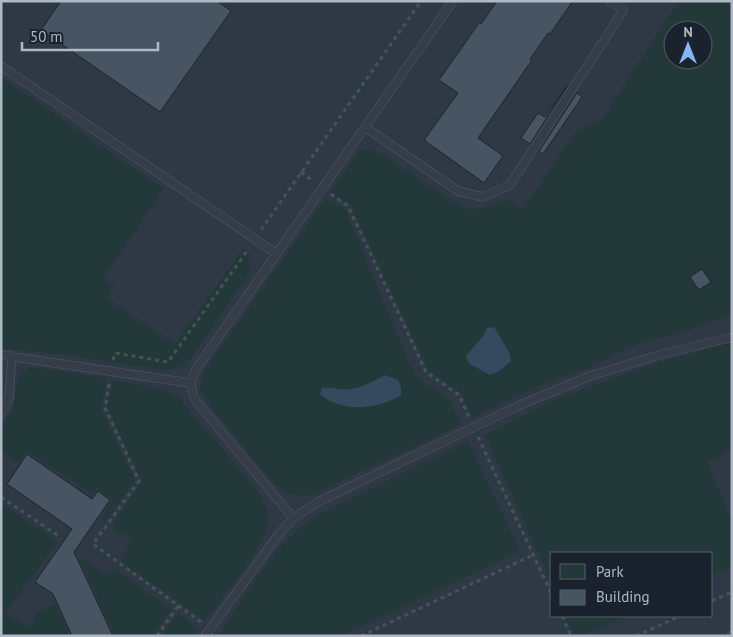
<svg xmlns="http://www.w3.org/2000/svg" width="733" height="637" viewBox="0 0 733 637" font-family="'PT Sans',sans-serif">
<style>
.airport{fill:#2f3945;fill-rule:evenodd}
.green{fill:#233839;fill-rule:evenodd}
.water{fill:#35495f}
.building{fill:#475462;stroke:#1c252f}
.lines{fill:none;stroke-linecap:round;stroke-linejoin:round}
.service-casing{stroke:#525c66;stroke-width:9}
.path{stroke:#415556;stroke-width:3;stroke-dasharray:4 4;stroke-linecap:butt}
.service{stroke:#353e48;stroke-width:8}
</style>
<rect width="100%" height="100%" fill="#212c38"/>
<path class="airport" d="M1 1H732V636H1ZM673 30H703V60H673ZM552 553H712V616H552Z"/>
<path class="green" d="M679 1H732V314L688 330 632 346 591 367 565 375 518 395 472 418 461 393 429 371 351 206 330 192 360 150 370 149 384 156 465 209H483L508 200 523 210 577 130 602 119ZM673 30H703V60H673ZM498 333 509 352 466 357 483 336Z
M1 77 164 189 103 278 115 286 106 298 175 344 244 248 250 263V272L192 357C182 367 175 369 162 370L74 356 1 348Z
M326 198 345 209 407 358 417 377 450 401 461 424 315 494C300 497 285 494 274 484L208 403 200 389 203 373ZM385 375 398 380 401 395C384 406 370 404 351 408L322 389C332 387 341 391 351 389 361 388 376 380 385 375Z
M732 342V449L707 462 732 521V566L712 575V553H552V584L485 435 554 400 653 364Z
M31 367 107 378 101 409 135 480 105 522 101 520 113 499 97 488 92 494 27 451 19 463 1 451V426L13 410 17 382 21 374Z
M113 380 165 390 179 398 255 488C263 499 270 509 268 523 266 544 220 601 205 620L122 563 121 558 132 541 111 527 142 481 107 407Z
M468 441 520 551 340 636H219C247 595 276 538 320 514Z
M1 503 58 542 5 613 29 628 38 612 55 605 70 636H1Z
M79 557 108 576 113 570 117 571 172 609 152 636H115Z
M178 613 199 629 194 636H162Z
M566 616H624L581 636H575Z"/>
<path class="water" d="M494 327 509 352 511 361 498 372 490 375 470 364 465 357 483 336 487 328Z
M385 375 398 380 401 387V395C378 410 341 413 320 394L322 388C332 387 341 391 351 389 361 388 376 380 385 375Z"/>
<path class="building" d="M61 1H217L231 11 160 112 41 30Z
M497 1H573L550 34 548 33 530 59 532 60 478 138 503 156 484 183 424 140 458 93 439 80 479 23 481 24Z
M567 86 530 144 521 138 538 113 545 117Z
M577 93 582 97 543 154 539 151Z
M702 269 711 282 699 290 690 277Z
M27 454 92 499 98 491 110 500 74 552 113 636H72L53 594 35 582 72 529 7 484Z"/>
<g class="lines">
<g class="service-casing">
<path id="service" d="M1 66 277 254
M365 127 458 191 483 197 510 185 623 11 610 1
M1 355 190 383
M1 414 9 399 12 356
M293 518 196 401C188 386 191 376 201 362L453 1
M205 636 279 534 293 518 320 501 520 405 590 376 659 355 732 337
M731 636 732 635"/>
</g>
<path class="path" d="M301 172 314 182
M331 194 348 206 426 372 459 395 469 417
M261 230 421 1
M113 360 115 353 168 362 249 248
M109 384 105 408 139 481 93 544 201 622
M478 437 552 595
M1 497 59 536
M712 601 732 592
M562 616 571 636
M157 636 178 606
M361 636 533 555
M636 636 680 616"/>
<use href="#service" class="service"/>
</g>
<rect width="733" height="637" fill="none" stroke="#afb9c5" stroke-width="5"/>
<rect x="550" y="552" width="162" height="65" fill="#1a232d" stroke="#565f6a"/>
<rect x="560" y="564" width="25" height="15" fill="#233839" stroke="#565f6a"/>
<text x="596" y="577" font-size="15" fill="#afb9c5">Park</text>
<rect x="560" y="590" width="25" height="15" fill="#475462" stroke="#565f6a"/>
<text x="596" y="602" font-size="15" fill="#afb9c5">Building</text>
<g transform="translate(688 45)"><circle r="24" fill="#1a232d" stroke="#565f6a"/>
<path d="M0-4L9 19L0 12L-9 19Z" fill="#84b7f5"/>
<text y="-8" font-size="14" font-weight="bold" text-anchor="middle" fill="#afb9c5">N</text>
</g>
<path d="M22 42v8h136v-8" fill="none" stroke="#afb9c5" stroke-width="2.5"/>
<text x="30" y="42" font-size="15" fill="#afb9c5" stroke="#1a232d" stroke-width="4" paint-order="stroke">50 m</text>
</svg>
